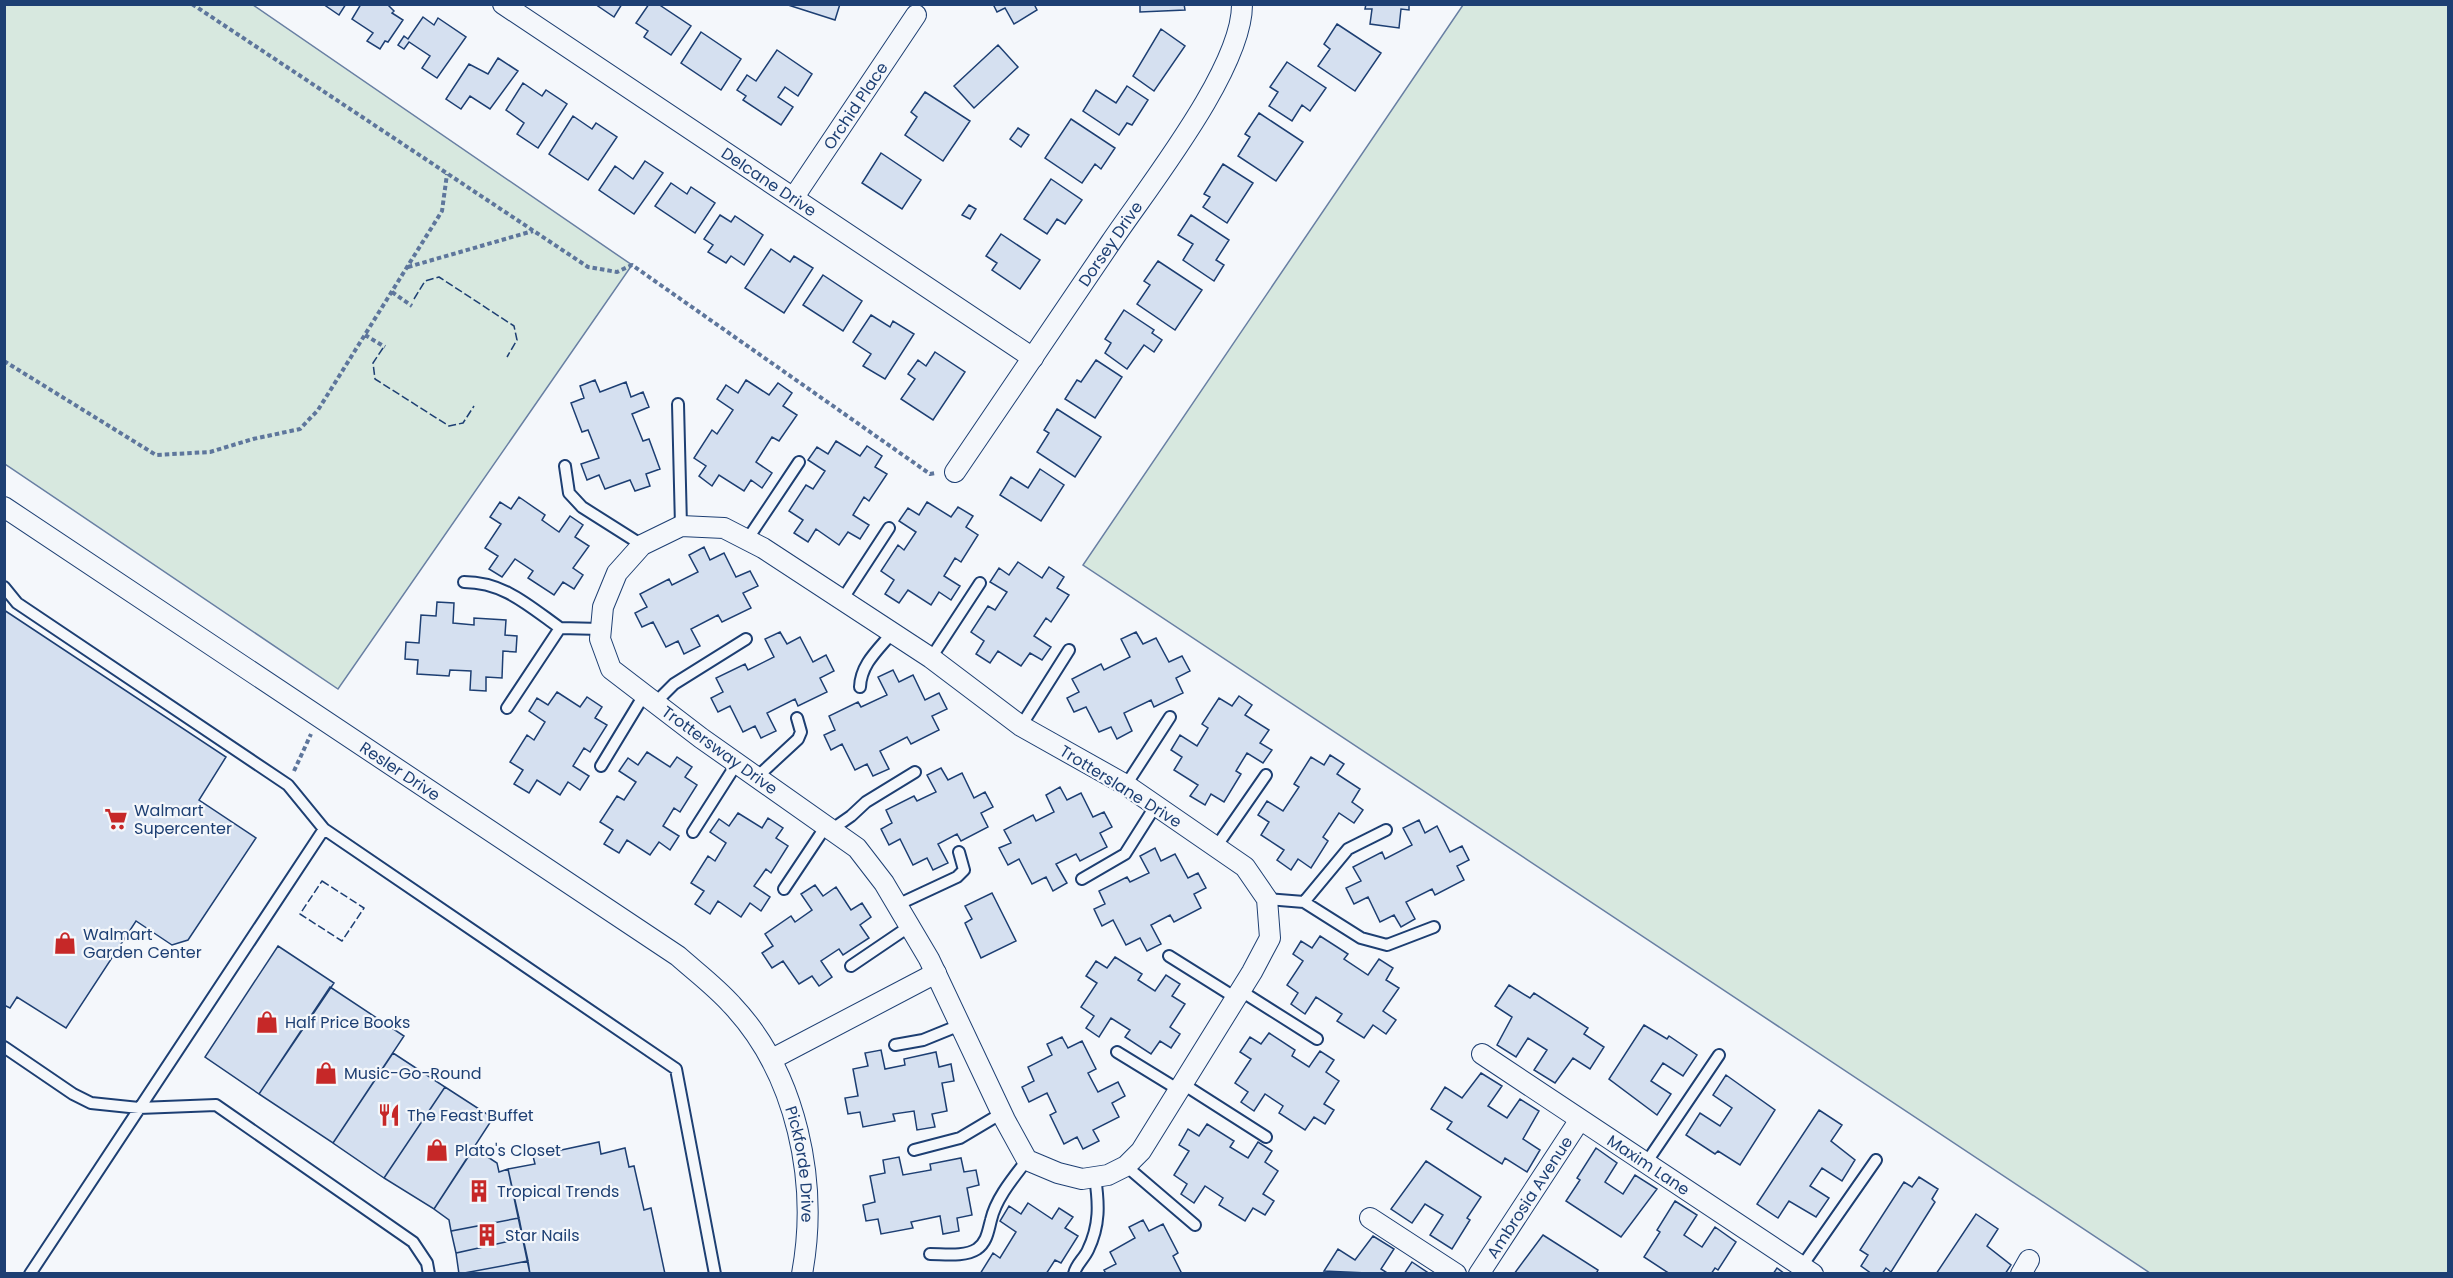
<svg xmlns="http://www.w3.org/2000/svg" width="2453" height="1278" viewBox="0 0 2453 1278" font-family="Poppins,sans-serif">
<style>
.green{fill:#d7e8df;stroke:#687fa3;stroke-width:1.5}
.building{fill:#d5e0f0;stroke:#1d3f73;stroke-width:1.5}
.lines{fill:none;stroke-linecap:round;stroke-linejoin:round}
.lane-casing{stroke:#1d3f73;stroke-width:14}
.street-casing{stroke:#1d3f73;stroke-width:22}
.path{stroke:#5e769c;stroke-width:4;stroke-dasharray:4.5 3;stroke-linecap:butt}
.lane{stroke:#f4f7fb;stroke-width:10}
.street{stroke:#f4f7fb;stroke-width:20}
.fence{stroke:#1d3f73;stroke-width:1.5;stroke-dasharray:8 3;stroke-linecap:butt}
.labels{text-anchor:middle;stroke-width:4.5;stroke-linejoin:round;paint-order:stroke}
.street-label{font-size:16px;fill:#1d3f73;stroke:#f4f7fb}
.poi-label{font-size:16px;fill:#1d3f73;stroke:#f4f7fb;text-anchor:start}
</style>
<rect width="100%" height="100%" fill="#f4f7fb"/>
<path class="green" d="M5 4 253 5 632 265 338 689 5 464Z
M1463 5H2448V1273H2150L1083 565Z"/>
<path class="building" d="M323 4H346L339 15Z
M361 4H387L394 11 392 13 403 20 388 42 385 41 380 49 367 41 373 33 352 19Z
M595 4H622L614 17Z
M649 4H658L691 26 671 55 644 37 648 31 636 23Z
M785 4H840L835 20Z
M993 4H1034L1037 10 1014 24 1005 8 997 12Z
M1140 4H1184L1185 10 1140 12Z
M1366 4H1409V10L1401 9 1399 28 1370 24 1372 9H1365Z
M423 17 434 25 438 18 466 37 437 78 422 68 430 56 409 42 404 49 398 45 404 36 408 39Z
M1337 24 1381 53 1355 91 1318 66 1330 49 1324 44Z
M1161 29 1185 46 1154 91 1133 76Z
M701 32 741 59 721 90 681 63Z
M998 45 1018 67 974 108 954 86Z
M777 50 812 74 798 96 785 87 778 97 793 107 781 125 743 100 746 96 737 90 747 75 756 81Z
M498 58 518 71 490 109 470 96 461 109 446 99 469 64 488 74Z
M1287 62 1326 88 1310 111 1302 105 1292 121 1269 106 1278 92 1270 87Z
M523 83 542 96 546 90 567 104 538 148 517 134 524 123 506 110Z
M1127 86 1148 100 1132 125 1127 123 1119 135 1083 111 1096 90 1116 103Z
M925 92 970 121 943 161 905 135 917 117 911 112Z
M1259 113 1303 142 1276 181 1238 156 1250 137 1245 134Z
M573 116 592 129 596 123 617 137 588 180 549 154Z
M1071 119 1115 148 1101 169 1095 164 1082 183 1045 158Z
M1018 128 1029 135 1021 147 1010 139Z
M881 153 921 180 902 209 862 183Z
M645 161 663 173 634 214 599 190 615 166 633 179Z
M1223 164 1253 183 1227 223 1203 207 1210 197 1204 194Z
M1051 179 1082 200 1065 224 1057 219 1047 234 1024 219Z
M671 183 687 194 691 187 715 203 695 233 655 206Z
M969 205 976 209 970 219 962 215Z
M720 215 731 222 735 216 763 235 744 265 731 256 726 263 708 252 713 245 704 239Z
M1191 215 1229 240 1216 260 1224 265 1214 281 1183 260 1193 244 1178 235Z
M1001 234 1040 260 1020 289 992 270 997 263 986 256Z
M771 249 790 262 794 256 813 268 784 313 745 288Z
M1158 261 1202 290 1175 330 1137 304 1150 285 1144 281Z
M823 275 862 301 843 331 803 305Z
M1124 310 1154 330 1152 333 1162 340 1154 352 1144 345 1127 369 1105 353 1111 343 1105 339Z
M871 315 890 327 893 321 914 334 885 379 863 366 871 354 853 342Z
M935 352 965 372 933 420 901 399 915 379 908 374 918 360 926 366Z
M1096 360 1122 377 1095 418 1065 399 1077 380 1081 382Z
M595 380 600 392 626 382 631 397 643 392 649 407 632 414 643 441 649 439 660 469 646 474 650 486 635 491 630 480 605 489 599 475 587 480 581 464 599 458 588 430 582 432 571 403 584 398 580 386Z
M746 380 769 395 778 383 792 393 783 406 797 415 779 441 772 437 756 462 772 473 762 488 751 480 744 491 719 475 712 486 699 476 706 466 694 458 712 430 717 434 733 410 717 399 726 385 738 393Z
M1057 409 1101 437 1075 477 1037 452 1049 433 1044 430Z
M836 441 860 456 867 446 882 456 875 467 887 474 869 501 864 497 853 515 869 525 860 539 848 532 839 545 816 529 808 542 794 533 803 520 789 511 806 485 813 489 825 471 808 460 817 447 828 454Z
M1040 469 1064 485 1041 521 1000 495 1011 477 1028 488Z
M519 497 545 515 542 520 559 532 570 516 583 525 575 537 589 546 573 568 583 575 574 589 563 582 554 595 528 578 533 571 515 559 502 577 489 569 498 556 485 548 501 524 490 517 500 502 511 509Z
M927 502 951 517 958 507 973 516 966 527 978 535 961 562 955 558 944 576 960 586 951 600 939 592 931 605 908 590 899 603 885 594 894 580 881 571 898 545 904 550 916 532 899 521 908 508 919 515Z
M704 547 710 560 724 553 736 577 750 571 758 586 743 593 751 608 722 622 718 615 691 629 700 646 684 654 678 641 666 647 653 622 642 627 635 613 647 607 640 594 669 579 672 585 698 572 689 555Z
M1018 562 1042 578 1049 567 1064 577 1057 588 1069 595 1051 622 1046 618 1034 636 1051 647 1042 660 1030 653 1021 666 998 651 990 663 976 654 984 641 971 632 988 606 995 610 1007 592 990 582 999 568 1009 575Z
M437 602 454 603 453 623 474 625V618L506 620 505 635 517 636 516 652 503 651 502 678 486 677V691L470 690 471 671 450 670 449 676 417 674 418 660 405 659 406 642 419 643 421 615 436 616Z
M4 610 226 757 199 800 256 838 188 940 172 945 136 921 66 1028 17 997 10 1008 4 1005Z
M780 632 787 644 800 637 813 662 826 655 834 671 820 678 827 692 798 706 795 699 767 713 776 731 761 738 755 726 743 732 730 706 718 712 711 698 723 692 716 678 745 664 748 670 774 657 765 639Z
M1136 632 1143 644 1156 638 1169 662 1182 656 1190 671 1176 678 1183 693 1154 707 1151 700 1124 713 1132 731 1117 739 1111 727 1099 732 1086 707 1074 712 1067 698 1079 692 1072 679 1101 664 1104 670 1130 657 1121 639Z
M893 670 899 682 913 675 925 700 939 693 947 709 932 716 939 730 911 744 907 737 880 751 889 769 873 776 867 764 855 770 842 744 831 750 824 735 835 730 829 716 858 702 861 707 887 695 878 677Z
M557 692 580 707 587 697 602 707 595 718 607 725 590 752 584 748 573 766 589 776 580 790 568 782 560 795 537 780 529 793 514 784 523 770 510 762 527 735 534 740 545 722 529 711 537 698 548 705Z
M1239 696 1252 705 1245 715 1269 730 1260 743 1272 750 1263 763 1247 753 1236 771 1241 774 1224 802 1211 794 1205 805 1190 796 1198 785 1174 770 1182 757 1171 750 1180 735 1197 746 1208 728 1202 724 1219 698 1232 706Z
M647 752 670 767 677 757 692 767 685 777 697 785 680 812 674 808 663 826 679 836 670 850 659 842 650 855 627 840 619 853 604 844 613 830 600 822 617 796 624 800 636 782 619 771 628 758 638 765Z
M1330 755 1344 764 1337 774 1360 789 1352 802 1363 810 1354 823 1339 813 1323 837 1328 841 1311 868 1298 859 1291 870 1277 860 1284 850 1261 835 1269 822 1258 815 1267 801 1283 811 1299 787 1294 784 1311 757 1324 765Z
M941 768 948 780 962 773 974 798 985 792 993 807 981 813 988 827 961 841 957 834 938 844 948 863 933 870 927 858 913 865 900 839 889 845 881 829 892 823 886 810 914 796 917 801 936 792 927 775Z
M1060 787 1067 800 1081 793 1093 817 1104 812 1112 827 1100 833 1107 847 1080 861 1076 854 1056 864 1067 883 1053 891 1046 877 1032 884 1019 859 1008 865 999 848 1011 843 1004 830 1033 815 1036 821 1054 812 1046 795Z
M738 813 762 828 768 818 783 828 776 838 788 846 771 873 766 869 754 886 770 897 761 911 750 903 741 917 718 901 710 914 695 904 704 891 691 883 708 856 715 861 726 843 710 832 719 819 729 826Z
M1419 820 1425 833 1437 826 1450 852 1462 846 1469 860 1457 866 1464 880 1435 895 1432 889 1406 902 1415 919 1401 927 1394 915 1380 922 1368 897 1354 904 1346 888 1361 881 1353 867 1382 852 1385 859 1412 845 1403 828Z
M1155 848 1161 861 1175 854 1188 878 1198 873 1206 888 1194 894 1201 908 1174 922 1170 915 1151 925 1161 944 1147 951 1140 938 1126 945 1113 920 1102 926 1094 909 1105 904 1099 891 1127 877 1130 882 1149 873 1140 856Z
M815 885 823 896 836 887 851 910 862 903 871 917 860 925 869 938 843 955 839 949 821 961 832 977 819 986 812 976 799 984 783 961 772 968 762 953 773 946 765 934 791 916 795 922 812 910 801 894Z
M992 893 1016 941 981 958 965 923 972 919 965 906Z
M1320 936 1348 954 1344 959 1368 975 1379 959 1393 968 1386 980 1399 988 1383 1011 1396 1020 1386 1034 1373 1025 1364 1038 1337 1021 1342 1014 1316 997 1305 1014 1291 1004 1298 993 1287 985 1303 961 1293 954 1301 941 1312 948Z
M278 946 334 983 259 1094 205 1057Z
M1115 957 1142 974 1138 980 1155 991 1166 975 1180 984 1172 996 1185 1004 1170 1027 1180 1034 1171 1048 1160 1041 1151 1054 1125 1037 1130 1030 1111 1018 1099 1037 1086 1028 1094 1016 1081 1007 1097 983 1086 976 1096 961 1107 968Z
M1509 985 1530 998 1534 993 1588 1028 1584 1034 1604 1047 1590 1069 1573 1058 1555 1083 1534 1070 1547 1050 1528 1038 1516 1057 1497 1045 1512 1017 1495 1006Z
M330 987 404 1036 333 1143 259 1094Z
M1644 1025 1667 1039 1669 1036 1697 1055 1683 1076 1663 1063 1651 1081 1671 1094 1657 1115 1609 1079Z
M1269 1033 1295 1050 1292 1056 1309 1067 1320 1051 1334 1060 1326 1072 1339 1081 1324 1104 1334 1110 1325 1124 1314 1117 1305 1130 1279 1113 1283 1106 1265 1094 1254 1111 1241 1102 1248 1092 1235 1083 1251 1059 1240 1052 1250 1037 1261 1044Z
M1062 1037 1068 1048 1082 1041 1096 1069 1088 1073 1098 1092 1118 1082 1125 1096 1112 1103 1119 1117 1093 1130 1099 1141 1083 1149 1077 1137 1064 1144 1050 1115 1056 1112 1047 1093 1029 1102 1022 1087 1034 1081 1028 1067 1052 1055 1047 1044Z
M881 1050 885 1069 905 1065 904 1059 936 1052 939 1067 951 1064 954 1081 942 1083 947 1111 932 1114 935 1127 917 1130 914 1111 893 1114 895 1121 863 1127 860 1112 848 1114 845 1098 858 1096 853 1069 868 1066 865 1053Z
M393 1053 445 1087 384 1178 333 1143Z
M1481 1073 1502 1086 1488 1106 1507 1118 1520 1099 1539 1111 1523 1139 1540 1150 1527 1172 1505 1158 1502 1164 1447 1129 1452 1122 1431 1109 1445 1087 1462 1098Z
M1726 1075 1775 1110 1740 1165 1718 1151 1715 1154 1686 1135 1700 1113 1720 1126 1732 1108 1713 1095Z
M445 1087 493 1118 434 1209 384 1178Z
M1819 1110 1842 1125 1831 1141 1855 1160 1842 1181 1822 1168 1810 1186 1829 1198 1816 1217 1789 1201 1778 1218 1757 1204Z
M1207 1124 1234 1141 1230 1147 1248 1158 1258 1142 1272 1151 1265 1162 1278 1171 1263 1194 1274 1201 1265 1215 1253 1208 1245 1221 1219 1205 1223 1198 1205 1186 1194 1203 1181 1194 1187 1184 1174 1175 1189 1151 1179 1145 1188 1129 1199 1136Z
M599 1142 601 1154 625 1148 629 1167 634 1166 644 1210 651 1208 665 1274H530L508 1169 535 1164 533 1156Z
M474 1148 497 1163 499 1172 508 1169 519 1218 451 1231 449 1220 434 1209Z
M1596 1148 1617 1163 1605 1182 1623 1194 1635 1175 1657 1189 1621 1237 1566 1201 1580 1180 1577 1178Z
M899 1157 903 1175 931 1170 930 1164 961 1158 964 1172 976 1170 979 1185 967 1188 972 1215 957 1218 959 1231 943 1234 940 1216 911 1222 913 1228 881 1234 878 1219 866 1221 863 1205 875 1202 870 1176 885 1173 883 1160Z
M1426 1161 1481 1197 1467 1218 1470 1220 1452 1249 1430 1235 1443 1215 1425 1204 1412 1223 1391 1209Z
M1919 1177 1938 1189 1932 1199 1935 1202 1891 1272 1886 1268 1882 1274H1872L1861 1266 1868 1255 1860 1250 1904 1182 1912 1187Z
M1675 1201 1697 1215 1684 1235 1702 1247 1715 1227 1736 1242 1718 1270 1715 1268 1711 1274H1670L1644 1257 1660 1232 1657 1230Z
M1028 1203 1052 1219 1059 1208 1073 1217 1065 1228 1078 1236 1061 1263 1055 1260 1046 1274H980L993 1253 1000 1258 1016 1232 1000 1221 1009 1206 1021 1214Z
M1976 1214 1998 1229 1987 1246 2011 1265 2005 1274H1936Z
M519 1218 523 1238 456 1253 451 1231Z
M1143 1220 1149 1231 1163 1224 1178 1253 1173 1256 1182 1274H1106L1104 1270 1116 1264 1110 1252 1135 1238 1129 1227Z
M1543 1235 1598 1270 1596 1274H1514Z
M1373 1236 1394 1249 1381 1269 1389 1274 1324 1271 1338 1249 1355 1260Z
M523 1238 528 1261 459 1274 456 1253Z
M528 1261 530 1274H459Z
M1412 1262 1430 1274H1404Z
M1777 1268 1785 1274H1773Z"/>
<g class="lines">
<g class="lane-casing">
<path id="lane" d="M678 404 681 526
M565 466 569 493 582 507 642 545
M747 540 799 462
M464 582C504 582 529 606 560 628
M4 587 17 603 288 785 324 829 676 1069 715 1274
M842 600 889 528
M931 658 980 583
M860 687C861 664 878 650 892 633
M655 703 674 684 746 639
M507 708 560 628 601 629
M1021 726 1069 650
M601 766 644 695
M757 777 798 739 801 732 797 718
M1126 785 1170 717
M831 830 851 816 866 802 915 772
M693 832 737 763
M1216 847 1266 775
M1082 879 1125 854 1156 805
M784 889 826 826
M1267 899 1304 902 1361 938 1387 945 1434 927
M1304 902 1348 849 1386 830
M897 905 957 877 964 870 959 852
M1169 956 1236 998
M851 966 910 926
M1241 991 1317 1039
M895 1045 923 1040 960 1025
M4 1047 73 1094 91 1103 139 1108 216 1105 413 1242 427 1263 429 1274
M1117 1052 1179 1090
M1183 1084 1266 1137
M914 1150 960 1138 1002 1113
M1646 1163 1719 1055
M1126 1166 1195 1225
M930 1254C944 1254 965 1257 977 1249 987 1242 988 1231 991 1220 996 1198 1014 1177 1027 1160
M1802 1266 1876 1160
M30 1274 324 829
M1074 1274C1076 1264 1084 1259 1088 1250 1100 1225 1099 1204 1095 1177"/>
</g>
<g class="street-casing">
<g id="street">
<path id="s1" d="M503 4 1033 358"/>
<path id="s2" d="M794 197 916 15"/>
<path id="s3" d="M955 472C1007 395 1059 318 1111 242 1148 187 1243 68 1242 4"/>
<path id="s4" d="M4 507 678 956C696 972 716 987 732 1005 797 1074 819 1182 802 1274"/>
<path d="M681 526 724 528 763 548 931 658 1021 726 1126 785 1245 867 1267 899 1270 938 1252 972 1141 1151 1126 1166 1108 1175 1082 1179 1058 1173 1027 1160 1005 1120 929 959 884 883 857 848 701 738 611 669 600 639 603 607 617 573 642 545Z"/>
<path id="s5" d="M1482 1054 1813 1274"/>
<path d="M772 1059 936 973"/>
<path d="M1370 1218 1456 1274"/>
<path id="s6" d="M1479 1274 1579 1121"/>
<path d="M2021 1274 2029 1260"/>
</g>
</g>
<path class="path" d="M192 4 588 267 617 272 632 265 930 474 936 473
M408 267 533 231
M392 292 412 306
M365 335 385 347
M4 361 156 455 210 452 253 439 300 429 318 410 442 211 447 174
M294 771 311 734"/>
<use href="#lane" class="lane"/>
<use href="#street" class="street"/>
<path class="fence" d="M414 299 425 281 439 277 514 326 517 340 507 357
M383 348 373 363 375 379 449 426 463 423 474 406
M322 881 364 908 342 941 300 914Z"/>
</g>
<defs>
<g id="supermarket-bare" transform="scale(1.8)"><path d="M-6-5.5h2.5l.6 2H6L4.5 2H-2.5L-4.4-4H-6ZM-1.5 3.2a1.3 1.3 0 1 0 .1 0ZM3 3.2a1.3 1.3 0 1 0 .1 0Z" fill="#c62828" stroke="#f4f7fb" stroke-width="2.5" paint-order="stroke"/></g>
<g id="shop-bare" transform="scale(1.8)"><path d="M-5-2.5h2.3a2.7 3.5 0 0 1 5.4 0H5L5.5 6h-11ZM-1.5-2.5h3a1.5 2.3 0 0 0-3 0Z" fill="#c62828" stroke="#f4f7fb" stroke-width="2.5" paint-order="stroke"/></g>
<g id="restaurant-bare" transform="scale(1.8)"><path d="M-5-6h1v4h1v-4h1v4h1v-4h1v5L-1.5 .5V6h-2V.5L-5-1ZM5-6V6H3V1.5H1.5Q1.5-4 5-6Z" fill="#c62828" stroke="#f4f7fb" stroke-width="2.5" paint-order="stroke"/></g>
<g id="building-bare" transform="scale(1.8)"><path d="M-4-6H4V6H1V3H-1V6H-4ZM-2.5-4.3h1.7v1.8h-1.7ZM.8-4.3h1.7v1.8H.8ZM-2.5-1h1.7V.8h-1.7ZM.8-1h1.7V.8H.8Z" fill="#c62828" stroke="#f4f7fb" stroke-width="2.5" paint-order="stroke"/></g>
</defs>
<g fill-rule="evenodd">
<use href="#supermarket-bare" x="116" y="819"/>
<use href="#shop-bare" x="65" y="943"/>
<use href="#shop-bare" x="267" y="1022"/>
<use href="#shop-bare" x="326" y="1073"/>
<use href="#restaurant-bare" x="389" y="1115"/>
<use href="#shop-bare" x="437" y="1150"/>
<use href="#building-bare" x="479" y="1191"/>
<use href="#building-bare" x="487" y="1235"/>
</g>
<g class="labels">
<g class="street-label">
<text dy="6" stroke="none"><textPath href="#s2" startOffset="110">Orchid Place</textPath></text>
<text dy="6" stroke="none"><textPath href="#s1" startOffset="320">Delcane Drive</textPath></text>
<text dy="6" stroke="none"><textPath href="#s3" startOffset="276">Dorsey Drive</textPath></text>
<text transform="translate(720 750) rotate(36)" y="6">Trottersway Drive</text>
<text dy="6" stroke="none"><textPath href="#s4" startOffset="476">Resler Drive</textPath></text>
<text transform="translate(1121 786) rotate(32)" y="6">Trotterslane Drive</text>
<text dy="6" stroke="none"><textPath href="#s5" startOffset="200">Maxim Lane</textPath></text>
<text dy="6" stroke="none"><textPath href="#s4" startOffset="1060">Pickforde Drive</textPath></text>
<text dy="6" stroke="none"><textPath href="#s6" startOffset="92">Ambrosia Avenue</textPath></text>
</g>
<g class="poi-label">
<text x="134" y="816">Walmart<tspan x="134" dy="18">Supercenter</tspan></text>
<text x="83" y="940">Walmart<tspan x="83" dy="18">Garden Center</tspan></text>
<text x="285" y="1028">Half Price Books</text>
<text x="344" y="1079">Music-Go-Round</text>
<text x="407" y="1121">The Feast Buffet</text>
<text x="455" y="1156">Plato's Closet</text>
<text x="497" y="1197">Tropical Trends</text>
<text x="505" y="1241">Star Nails</text>
</g>
</g>
<rect width="2453" height="1278" fill="none" stroke="#1d3f73" stroke-width="12"/>
</svg>
